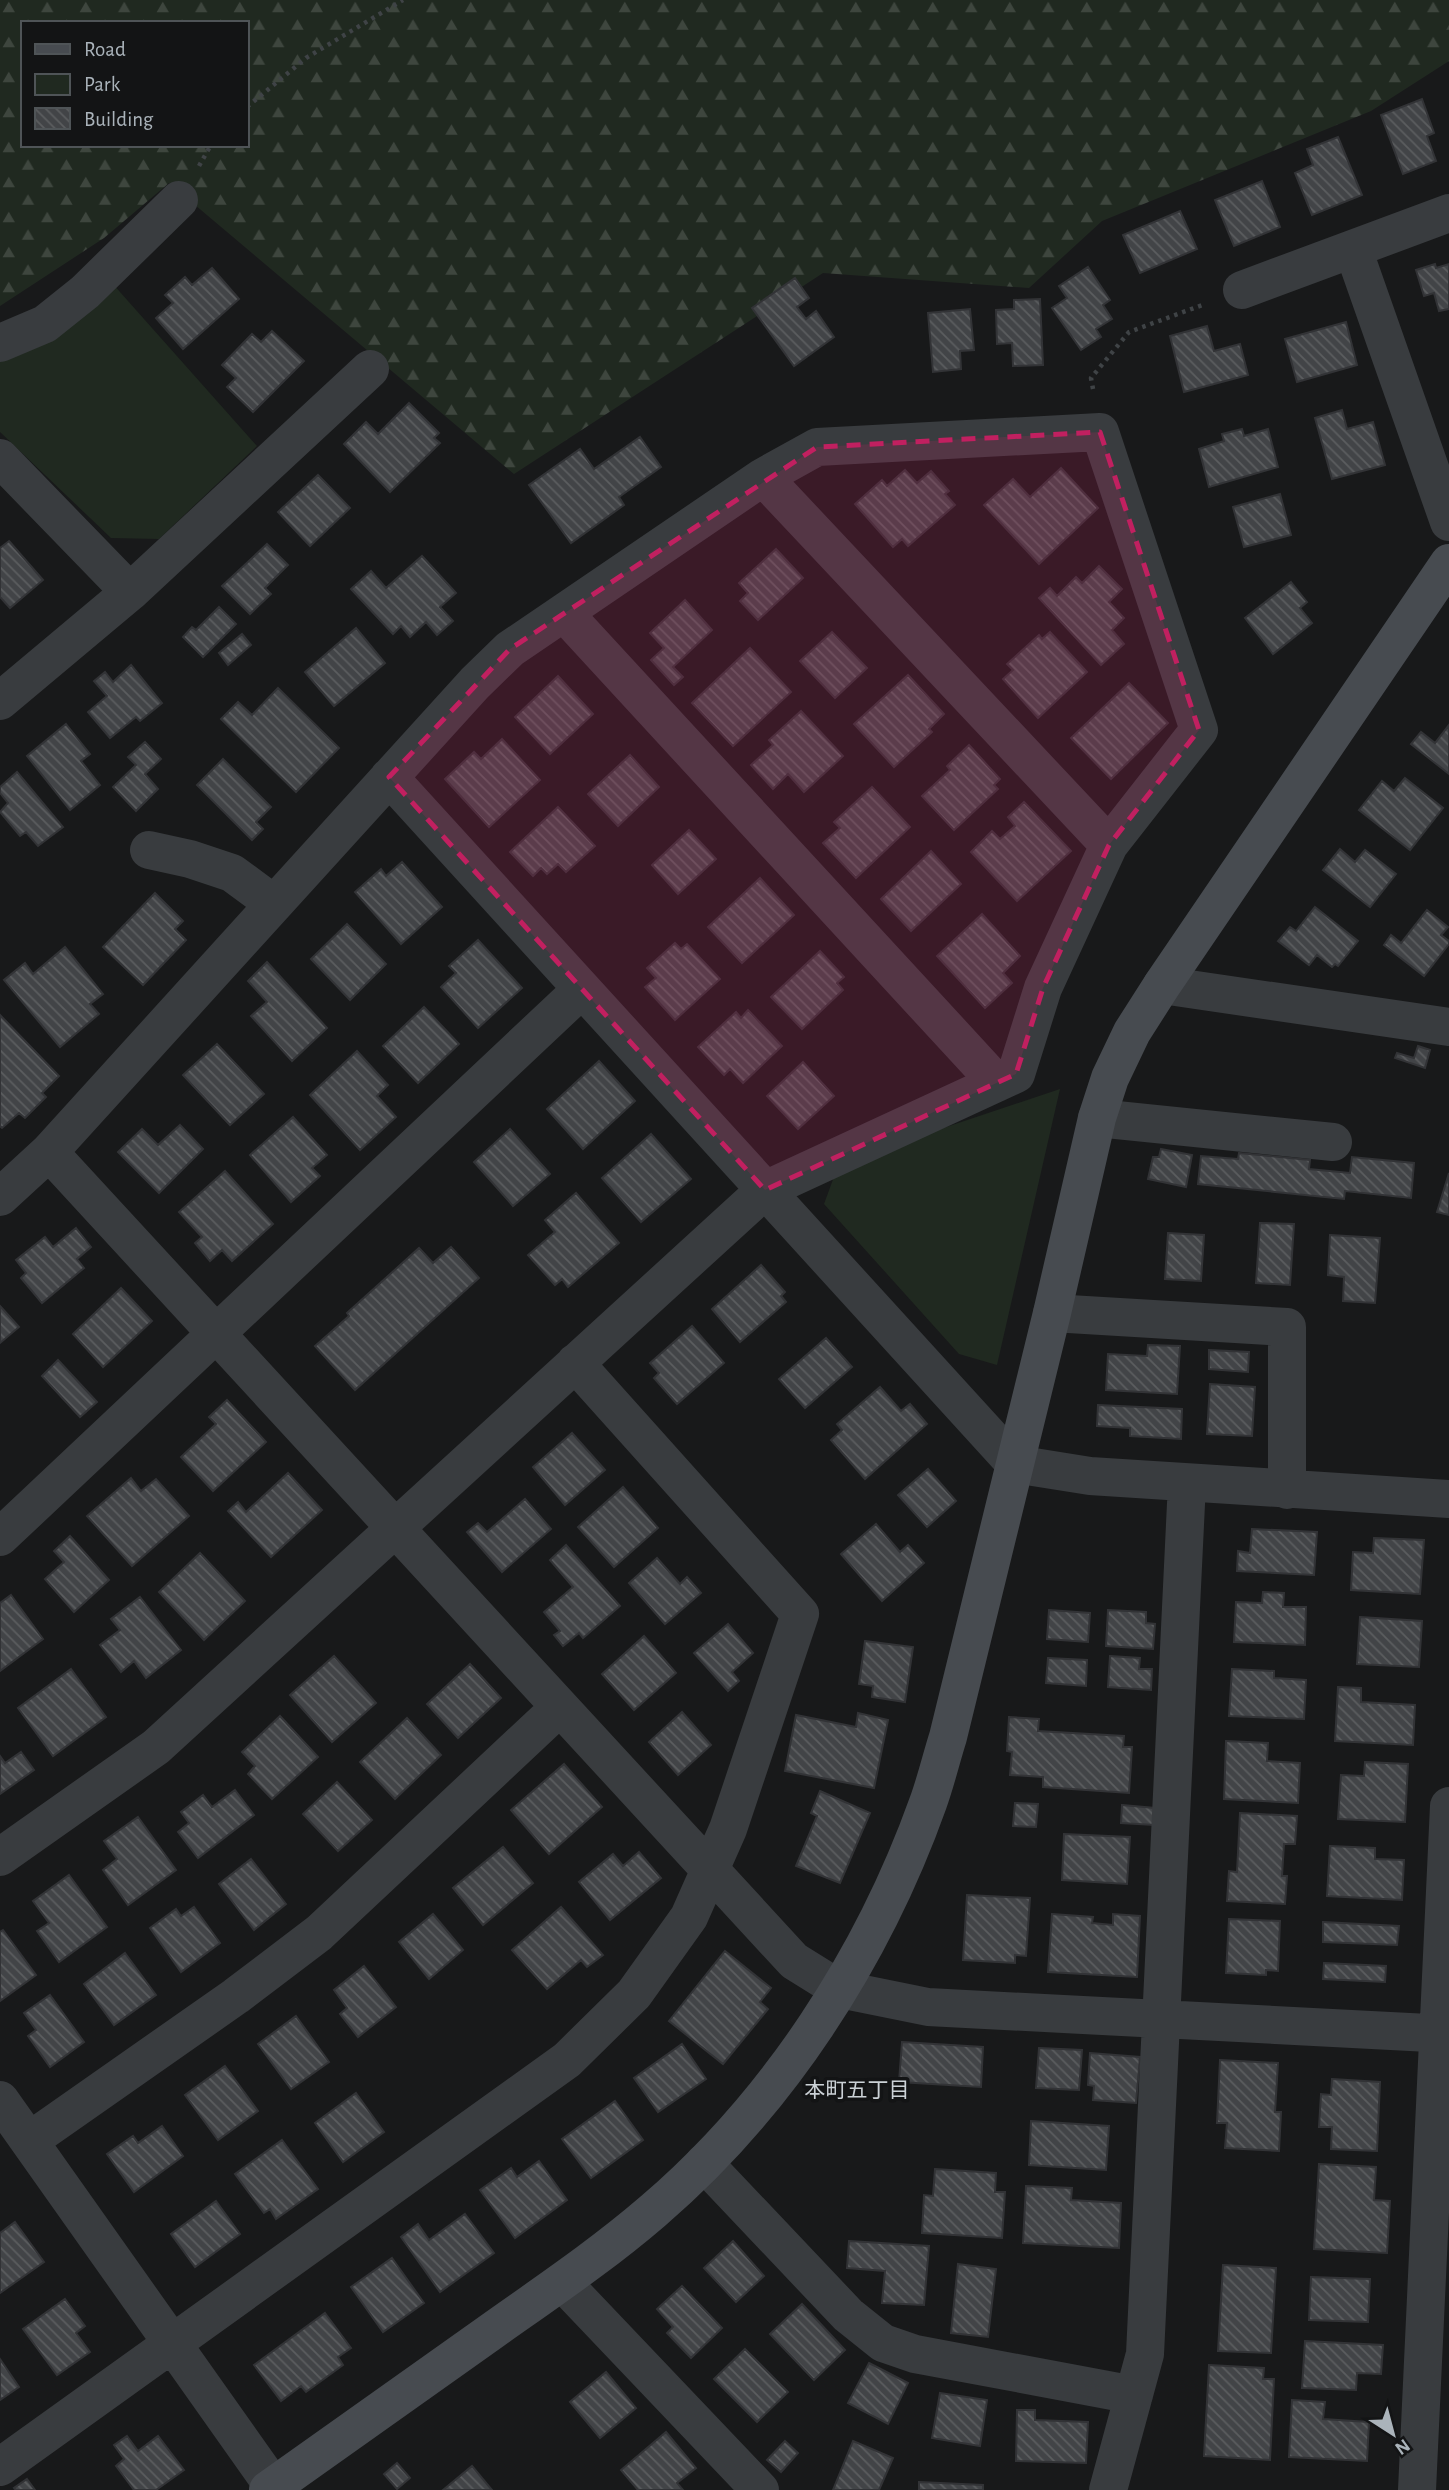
<svg xmlns="http://www.w3.org/2000/svg" width="1449" height="2490" viewBox="0 0 1449 2490" font-family="'Alegreya Sans','Noto Sans JP',sans-serif">
<style>
.green{fill:#202920}
.forest{fill:url(#forest-firs);fill-rule:evenodd}
.building{fill:url(#building-back-hatch);stroke:#323336;stroke-width:2}
.lines{fill:none;stroke-linecap:round;stroke-linejoin:round}
.path{stroke:#3f4346;stroke-width:4.5;stroke-dasharray:3.5 5;stroke-linecap:butt}
.street{stroke:#393c3f;stroke-width:38}
.secondary{stroke:#474b50;stroke-width:38}
.marked{fill:#c12060;fill-opacity:0.2;stroke:#c12060;stroke-width:5;stroke-dasharray:14 9;stroke-linejoin:round}
.labels{text-anchor:middle;stroke-width:7;stroke-linejoin:round;paint-order:stroke}
.neighbourhood-label{font-size:21px;fill:#cbd1d6;stroke:#131415}
</style>
<defs>
<pattern id="forest-firs" width="22" height="20" patternUnits="userSpaceOnUse" patternTransform="scale(1.75)"><rect width="22" height="20" fill="#202920"/><path d="M5 1l3.5 6h-7zM16 11l3.5 6h-7z" fill="#3e463e"/></pattern>
<pattern id="building-back-hatch" width="6" height="6" patternUnits="userSpaceOnUse" patternTransform="scale(1.75)"><rect width="6" height="6" fill="#424447"/><path d="M-1 5l2 2M0 0l6 6M5-1l2 2" fill="none" stroke="#5b5d5f"/></pattern>
</defs>
<rect width="100%" height="100%" fill="#18191a"/>
<path class="green" d="M112 283 257 446 159 539 111 538 0 432V362Z
M1060 1089 997 1365 959 1354 824 1204 839 1163Z"/>
<path class="forest" d="M0 0H1449V61L1371 111 1102 221 1029 288 823 273 514 474 169 183 104 238 0 306ZM23 23H247V145H23Z"/>
<path class="building" d="M1422 99 1434 133 1427 136 1436 161 1403 174 1381 115Z
M1338 137 1362 195 1312 215 1295 173 1313 165 1307 149Z
M1262 181 1280 227 1234 246 1215 200Z
M1180 211 1197 249 1140 273 1123 235Z
M1435 264 1436 268 1449 264V309L1439 311 1434 293 1424 296 1416 270Z
M1088 267 1110 300 1103 305 1112 319 1096 329 1101 337 1081 350 1052 308 1067 298 1059 286Z
M212 268 239 299 183 349 156 318 173 303 165 295 185 277 192 285Z
M795 278 809 298 797 307 806 319 816 311 834 337 794 366 752 308Z
M1040 299 1043 365 1013 366 1012 343 997 344 996 310 1014 309V300Z
M970 309 974 350 960 351 961 369 933 372 928 313Z
M1346 322 1357 365 1297 382 1285 339Z
M1207 326 1214 351 1240 344 1248 375 1184 392 1170 336Z
M272 331 304 361 253 412 227 387 236 378 222 365 252 334 261 342Z
M409 403 439 433 434 438 440 443 390 492 344 444 366 422 378 434Z
M1342 410 1347 429 1373 422 1385 465 1332 479 1315 418Z
M1242 429 1244 436 1268 429 1278 467 1209 487 1199 449 1224 441 1222 434Z
M640 437 661 467 619 497 624 505 571 543 529 485 580 449 594 469Z
M1061 468 1098 508 1039 564 984 505 1013 479 1030 497Z
M905 470 917 483 931 471 949 491 945 494 955 505 908 546 902 539 893 547 855 504 882 480 887 486Z
M318 475 350 508 310 546 278 512Z
M1280 494 1291 535 1244 547 1233 507Z
M9 541 43 580 10 608 0 597V548Z
M267 544 288 565 265 588 271 594 250 614 222 586Z
M776 549 803 578 758 620 740 601 748 593 739 583Z
M422 556 456 593 440 607 453 621 437 635 426 622 410 637 401 626 393 634 351 589 371 571 386 588Z
M1099 566 1122 589 1109 602 1124 618 1112 630 1124 644 1101 665 1039 598 1050 588 1057 596 1076 577 1082 583Z
M1291 582 1307 602 1300 608 1312 623 1273 654 1245 618Z
M685 600 712 630 673 667 683 677 674 685 651 660 664 648 650 633Z
M219 607 236 624 203 657 183 637 192 627 196 630Z
M356 628 385 663 334 706 305 672Z
M832 632 867 668 835 698 800 661Z
M1050 632 1087 672 1038 718 1003 679 1013 670 1007 664 1039 635 1042 639Z
M242 634 251 645 228 665 219 653Z
M750 648 791 692 733 746 692 703Z
M131 665 162 703 140 721 136 717 110 738 88 712 107 696 94 681 105 672 113 682Z
M908 675 944 714 929 729 932 732 894 767 854 724Z
M558 676 593 714 550 754 515 717Z
M1129 683 1168 723 1111 779 1071 738Z
M278 688 339 748 296 792 221 719 238 702 252 715Z
M801 711 843 756 804 792 788 774 773 789 751 765 773 745 769 740Z
M66 724 90 754 81 761 100 785 70 810 27 756Z
M1449 725V774L1411 744 1421 732 1435 743Z
M502 739 540 780 489 827 445 779 474 752 481 759Z
M145 742 161 759 145 774 158 789 136 811 113 787 136 765 128 757Z
M969 745 1000 779 994 785 998 789 954 830 922 796 950 770 947 766Z
M630 755 659 787 618 826 588 794Z
M223 759 271 807 256 822 263 829 252 840 197 785Z
M17 772 63 827 38 846 26 832 20 836 0 812 8 803 0 793V787Z
M1405 778 1443 808 1410 850 1359 810 1382 781 1394 791Z
M872 787 910 827 856 878 823 843 840 828 834 822Z
M1024 802 1071 851 1017 901 971 852 992 831 1000 839 1015 826 1008 817Z
M558 807 595 846 566 872 558 864 547 874 541 868 533 876 510 852Z
M689 830 716 859 678 894 652 865Z
M1340 849 1355 862 1365 850 1396 874 1370 907 1323 870Z
M931 851 961 884 911 931 881 899Z
M402 862 442 907 401 944 355 892 381 869 386 876Z
M760 878 794 915 742 963 708 927Z
M155 893 183 921 175 929 186 940 143 985 103 947Z
M1315 907 1358 941 1338 966 1335 964 1332 967 1317 955 1309 965 1278 941 1290 927 1296 931Z
M1427 910 1448 927 1441 935 1449 941V944L1424 976 1384 945 1391 935 1401 943Z
M982 914 1020 956 1003 973 1012 983 985 1008 937 956Z
M347 924 386 964 350 1000 311 959Z
M478 940 522 988 478 1028 441 987 456 973 449 966Z
M675 943 681 949 687 944 720 979 675 1020 645 987 656 978 647 968Z
M65 947 103 994 90 1004 99 1014 60 1047 4 980 25 963 33 974Z
M820 951 844 977 837 983 843 990 802 1029 771 997Z
M267 962 327 1028 292 1061 251 1016 267 1002 248 981Z
M424 1007 459 1044 418 1083 383 1046Z
M748 1010 782 1046 743 1083 730 1069 724 1075 698 1047 736 1012 741 1018Z
M0 1015 59 1076 42 1093 46 1097 25 1118 19 1113 2 1128 0 1126Z
M217 1044 264 1094 230 1125 183 1075Z
M1418 1046 1430 1050 1425 1068 1395 1058 1397 1053 1414 1058Z
M357 1051 388 1085 377 1096 396 1117 360 1150 310 1095Z
M599 1061 635 1101 583 1149 547 1109Z
M803 1062 834 1096 798 1129 767 1096Z
M293 1117 327 1155 312 1168 320 1176 291 1202 250 1155Z
M180 1125 203 1149 159 1193 118 1152 142 1129 158 1145Z
M510 1129 550 1174 513 1206 474 1162Z
M651 1134 691 1179 641 1222 602 1178Z
M1161 1149 1192 1155 1186 1187 1148 1179 1153 1157H1159Z
M1239 1153 1310 1160 1309 1169 1350 1173 1352 1157 1414 1163 1411 1198 1345 1191 1344 1199 1198 1184 1201 1156 1238 1159Z
M225 1171 273 1224 232 1261 222 1250 210 1261 195 1243 202 1237 179 1212Z
M1449 1173V1215L1437 1212Z
M576 1193 619 1243 568 1287 562 1279 555 1285 528 1255 555 1232 545 1220Z
M1260 1223 1294 1224 1290 1285 1256 1283Z
M76 1228 91 1247 77 1259 84 1268 42 1303 21 1278 26 1273 16 1260 45 1237 53 1247Z
M1168 1233 1204 1235 1201 1281 1165 1279Z
M1330 1235 1380 1238 1375 1303 1343 1301 1344 1277 1328 1275Z
M451 1247 479 1278 355 1390 315 1346 349 1316 347 1313 419 1248 433 1263Z
M761 1265 785 1292 781 1296 786 1302 740 1342 712 1309Z
M121 1288 152 1321 103 1367 73 1334Z
M0 1306 19 1327 0 1343Z
M692 1326 724 1363 677 1404 654 1378 659 1373 650 1363Z
M826 1338 852 1367 805 1408 779 1379Z
M1148 1345 1180 1346 1177 1394 1106 1390 1108 1354 1147 1356Z
M1209 1350 1249 1352 1248 1372 1209 1369Z
M58 1360 97 1402 80 1417 42 1376Z
M1210 1384 1255 1387 1252 1436 1207 1434Z
M880 1387 901 1411 910 1404 927 1424 865 1479 831 1440 842 1430 837 1424Z
M227 1400 266 1442 213 1491 181 1457 216 1424 209 1417Z
M1098 1405 1182 1409 1181 1439 1130 1436V1428L1097 1426Z
M572 1433 605 1470 565 1505 533 1467Z
M928 1469 956 1501 927 1527 898 1495Z
M288 1473 322 1510 271 1557 228 1511 238 1502 246 1512Z
M131 1478 141 1491 156 1479 189 1516 132 1566 87 1516Z
M623 1487 658 1528 614 1567 578 1527Z
M525 1499 551 1529 502 1572 467 1532 478 1523 487 1532Z
M876 1524 900 1552 908 1545 924 1563 882 1601 841 1554Z
M1252 1529 1317 1532 1314 1575 1237 1571 1238 1551 1250 1553Z
M70 1536 109 1580 74 1612 45 1579 64 1562 54 1551Z
M1374 1538 1424 1540 1420 1594 1351 1590 1353 1552 1373 1553Z
M566 1545 620 1606 583 1638 579 1633 563 1646 554 1635 560 1631 544 1612 573 1587 550 1560Z
M200 1553 245 1601 204 1640 159 1592Z
M657 1558 680 1584 687 1577 701 1593 665 1624 629 1583Z
M1263 1592 1284 1593 1283 1607H1306L1305 1645 1234 1642 1236 1602 1262 1603Z
M11 1595 43 1639 0 1671V1603Z
M140 1597 181 1650 146 1678 134 1661 121 1672 100 1645 120 1630 111 1619Z
M1049 1610 1090 1613 1088 1642 1047 1639Z
M1108 1610 1146 1612V1623L1155 1624 1153 1649 1106 1646Z
M1360 1617 1422 1621 1419 1667 1357 1664Z
M728 1624 753 1653 732 1672 739 1681 728 1691 694 1653Z
M644 1636 676 1673 634 1710 602 1674Z
M865 1641 913 1647 905 1702 872 1697 873 1686 859 1684Z
M334 1656 376 1703 332 1742 290 1695Z
M1110 1656 1140 1658 1139 1669H1152L1151 1690 1108 1687Z
M1048 1658 1087 1660 1086 1686 1046 1683Z
M470 1664 501 1698 458 1738 427 1704Z
M71 1669 106 1717 53 1756 18 1708Z
M1232 1669 1274 1671V1678L1306 1680 1304 1719 1229 1716Z
M1338 1687 1361 1688V1702L1415 1705 1413 1745 1335 1741Z
M682 1712 711 1745 678 1775 649 1742Z
M858 1713 888 1720 874 1788 785 1771 796 1715 856 1727Z
M280 1716 318 1757 272 1799 248 1774 255 1766 242 1752Z
M1009 1717 1039 1719 1038 1731 1124 1736 1123 1747H1132L1129 1793 1043 1787V1777L1010 1775 1012 1752 1007 1751Z
M407 1718 441 1755 395 1799 360 1762Z
M1226 1741 1268 1743 1267 1761 1300 1763 1298 1803 1224 1799Z
M21 1752 34 1770 0 1794V1756L5 1763Z
M1365 1762 1408 1764 1405 1822 1338 1819 1341 1775 1364 1776Z
M564 1764 602 1807 549 1854 511 1810Z
M337 1782 372 1820 338 1851 303 1814Z
M235 1790 254 1815 198 1858 178 1832 189 1823 181 1812 203 1795 212 1807Z
M820 1791 870 1813 840 1883 796 1866 817 1816 811 1813Z
M1015 1803 1038 1804 1036 1827 1013 1826Z
M1122 1805 1155 1808 1154 1825 1121 1823Z
M1240 1813 1297 1816 1295 1844H1284L1282 1876H1287L1285 1904 1227 1901 1229 1871 1237 1872Z
M138 1817 176 1870 128 1905 103 1870 117 1859 104 1841Z
M1064 1834 1130 1837 1127 1884 1062 1880Z
M1330 1846 1375 1848V1859L1404 1860 1402 1900 1327 1896Z
M503 1847 533 1883 483 1925 453 1888Z
M639 1852 661 1878 610 1920 579 1882 613 1854 623 1866Z
M251 1859 286 1904 254 1930 219 1884Z
M69 1875 107 1927 59 1962 37 1931 49 1923 33 1901Z
M967 1895 1030 1898 1026 1956 1015 1955V1963L963 1960Z
M194 1907 220 1943 181 1972 150 1928 176 1909 181 1916Z
M561 1907 603 1955 587 1967 581 1960 547 1989 512 1950Z
M433 1914 463 1950 429 1979 399 1942Z
M1052 1914 1093 1917 1092 1923 1113 1925V1914L1140 1916 1137 1977 1048 1972Z
M1229 1919 1280 1921 1278 1971 1266 1970V1975L1226 1973Z
M1323 1922 1399 1926 1397 1945 1323 1942Z
M3 1930 36 1975 0 2001V1932Z
M725 1951 771 1988 760 2002 768 2009 723 2064 669 2021Z
M125 1953 156 1995 114 2025 84 1984Z
M1324 1963 1386 1966 1385 1982 1323 1979Z
M364 1966 396 2007 358 2037 340 2014 347 2008 334 1990Z
M50 1995 84 2042 50 2067 28 2036 36 2030 24 2013Z
M296 2016 329 2062 291 2089 258 2044Z
M902 2042 983 2047 981 2087 899 2082Z
M682 2044 706 2079 658 2112 634 2078Z
M1039 2048 1082 2050 1079 2090 1036 2088Z
M1090 2053 1140 2057 1136 2103 1093 2100 1094 2086 1088 2085Z
M1220 2060 1278 2063 1275 2112H1281L1279 2151 1225 2148 1227 2123H1217Z
M225 2066 258 2111 218 2140 185 2095Z
M1332 2079 1380 2082 1377 2151 1331 2149 1332 2127H1319L1321 2094 1331 2095Z
M356 2093 384 2132 343 2162 315 2123Z
M615 2101 643 2140 591 2178 562 2139Z
M1031 2121 1109 2126 1106 2170 1029 2165Z
M162 2126 183 2156 134 2192 107 2154 133 2136 138 2143Z
M282 2140 318 2189 276 2219 270 2209 264 2213 235 2174Z
M539 2161 567 2200 515 2238 480 2190 511 2168 517 2177Z
M1319 2164 1376 2167 1374 2200 1390 2201 1387 2253 1314 2249Z
M935 2169 996 2173 995 2192H1005L1002 2238 922 2233 924 2195 933 2196Z
M1026 2186 1072 2188 1071 2200 1121 2203 1119 2248 1023 2243Z
M216 2201 240 2234 195 2267 171 2234Z
M465 2214 494 2253 440 2292 401 2237 418 2224 429 2240Z
M15 2222 44 2262 0 2293V2233Z
M733 2241 764 2276 736 2302 704 2268Z
M849 2241 929 2246 924 2305 882 2303 885 2271 847 2268Z
M392 2258 424 2303 383 2332 351 2287Z
M958 2264 996 2269 988 2337 951 2333Z
M1223 2265 1276 2268 1271 2353 1218 2351Z
M1311 2277 1370 2279 1368 2322 1309 2320Z
M682 2286 722 2328 691 2358 667 2333 673 2327 657 2309Z
M65 2299 85 2326 76 2333 90 2352 57 2375 23 2329Z
M802 2304 845 2350 814 2380 770 2334Z
M325 2313 351 2348 338 2357 343 2365 306 2392 301 2386 281 2401 254 2365Z
M1305 2341 1383 2345 1381 2374 1357 2373 1356 2390 1302 2388Z
M745 2349 788 2392 757 2422 714 2379Z
M0 2359 19 2387 0 2400Z
M869 2363 908 2383 888 2424 848 2403Z
M1209 2365 1264 2368 1263 2379H1274L1270 2460 1204 2456Z
M606 2372 636 2408 600 2438 570 2402Z
M940 2393 987 2400 980 2446 932 2438Z
M1292 2400 1325 2402 1323 2419 1369 2422 1367 2461 1289 2457Z
M1017 2410H1035V2420L1088 2422 1086 2463 1016 2461Z
M666 2432 696 2468 677 2483 683 2490H638L621 2470Z
M127 2436 138 2451 158 2436 184 2470 156 2490H134L116 2466 124 2459 114 2445Z
M785 2441 798 2453 781 2472 767 2460Z
M853 2441 893 2458 879 2490H833Z
M397 2463 410 2478 397 2489 384 2474Z
M472 2466 492 2490H443Z
M27 2479 35 2490H16L14 2488Z
M919 2482 983 2485V2490H919Z"/>
<g class="lines">
<path class="path" d="M247 107 306 58 403 0
M199 166 211 145
M1093 389 1091 378 1129 332 1205 304"/>
<path class="street" d="M1353 249 1449 522
M1242 290 1449 213
M0 343 45 324 85 292 179 200
M0 458 130 592
M763 477 1109 845
M564 613 997 1083
M0 701 130 592 370 369
M389 777 1015 1464 1090 1476 1449 1499
M149 850 190 859 232 873 274 904
M1162 985 1449 1027
M1097 1118 1333 1142
M49 1152 794 1961 839 1989 928 2007 1449 2034
M0 1197 49 1152 475 683 510 649 763 477 817 447 1100 432 1199 730 1109 845 1043 988 1016 1074 765 1190 156 1747 0 1857
M1052 1313 1287 1327V1490
M0 1537 582 989
M0 2100 273 2486
M29 2141 236 1996 319 1933 560 1707
M704 2163 848 2315 883 2343 915 2354 1134 2395
M562 2282 760 2490
M0 2467 567 2060 634 1994 689 1917 728 1829 800 1614 575 1363
M1108 2490 1145 2354 1187 1483
M1417 2490 1449 1806"/>
<path class="secondary" d="M268 2490C342 2437 417 2384 492 2331 547 2292 602 2255 653 2211 778 2104 873 1957 928 1803 936 1781 941 1759 948 1737L1052 1313 1097 1118 1110 1078 1132 1032 1162 985 1449 563"/>
</g>
<path class="marked" d="M1100 432 1199 730 1109 845 1043 988 1016 1074 765 1190 389 777 510 649 817 447Z"/>
<g class="labels">
<g class="neighbourhood-label">
<text x="857" y="2097">本町五丁目</text>
</g>
</g>
<rect x="21" y="21" width="228" height="126" fill="#131415" stroke="#4f5457" stroke-width="2"/>
<rect x="35" y="44" width="35" height="10" fill="#474b50" stroke="#4f5457" stroke-width="2"/>
<text x="84" y="56" font-size="21" fill="#aab3ba">Road</text>
<rect x="35" y="74" width="35" height="21" fill="#202920" stroke="#4f5457" stroke-width="2"/>
<text x="84" y="91" font-size="21" fill="#aab3ba">Park</text>
<rect x="35" y="108" width="35" height="21" fill="url(#building-back-hatch)" stroke="#4f5457" stroke-width="2"/>
<text x="84" y="126" font-size="21" fill="#aab3ba">Building</text>
<g transform="translate(1393 2434) rotate(144)" stroke="#131415" stroke-width="5" paint-order="stroke">
<path d="M0-5L12 26L0 18L-12 26Z" fill="#aab3ba"/>
<text y="-10" font-size="19" font-weight="bold" text-anchor="middle" fill="#aab3ba">N</text>
</g>
</svg>
